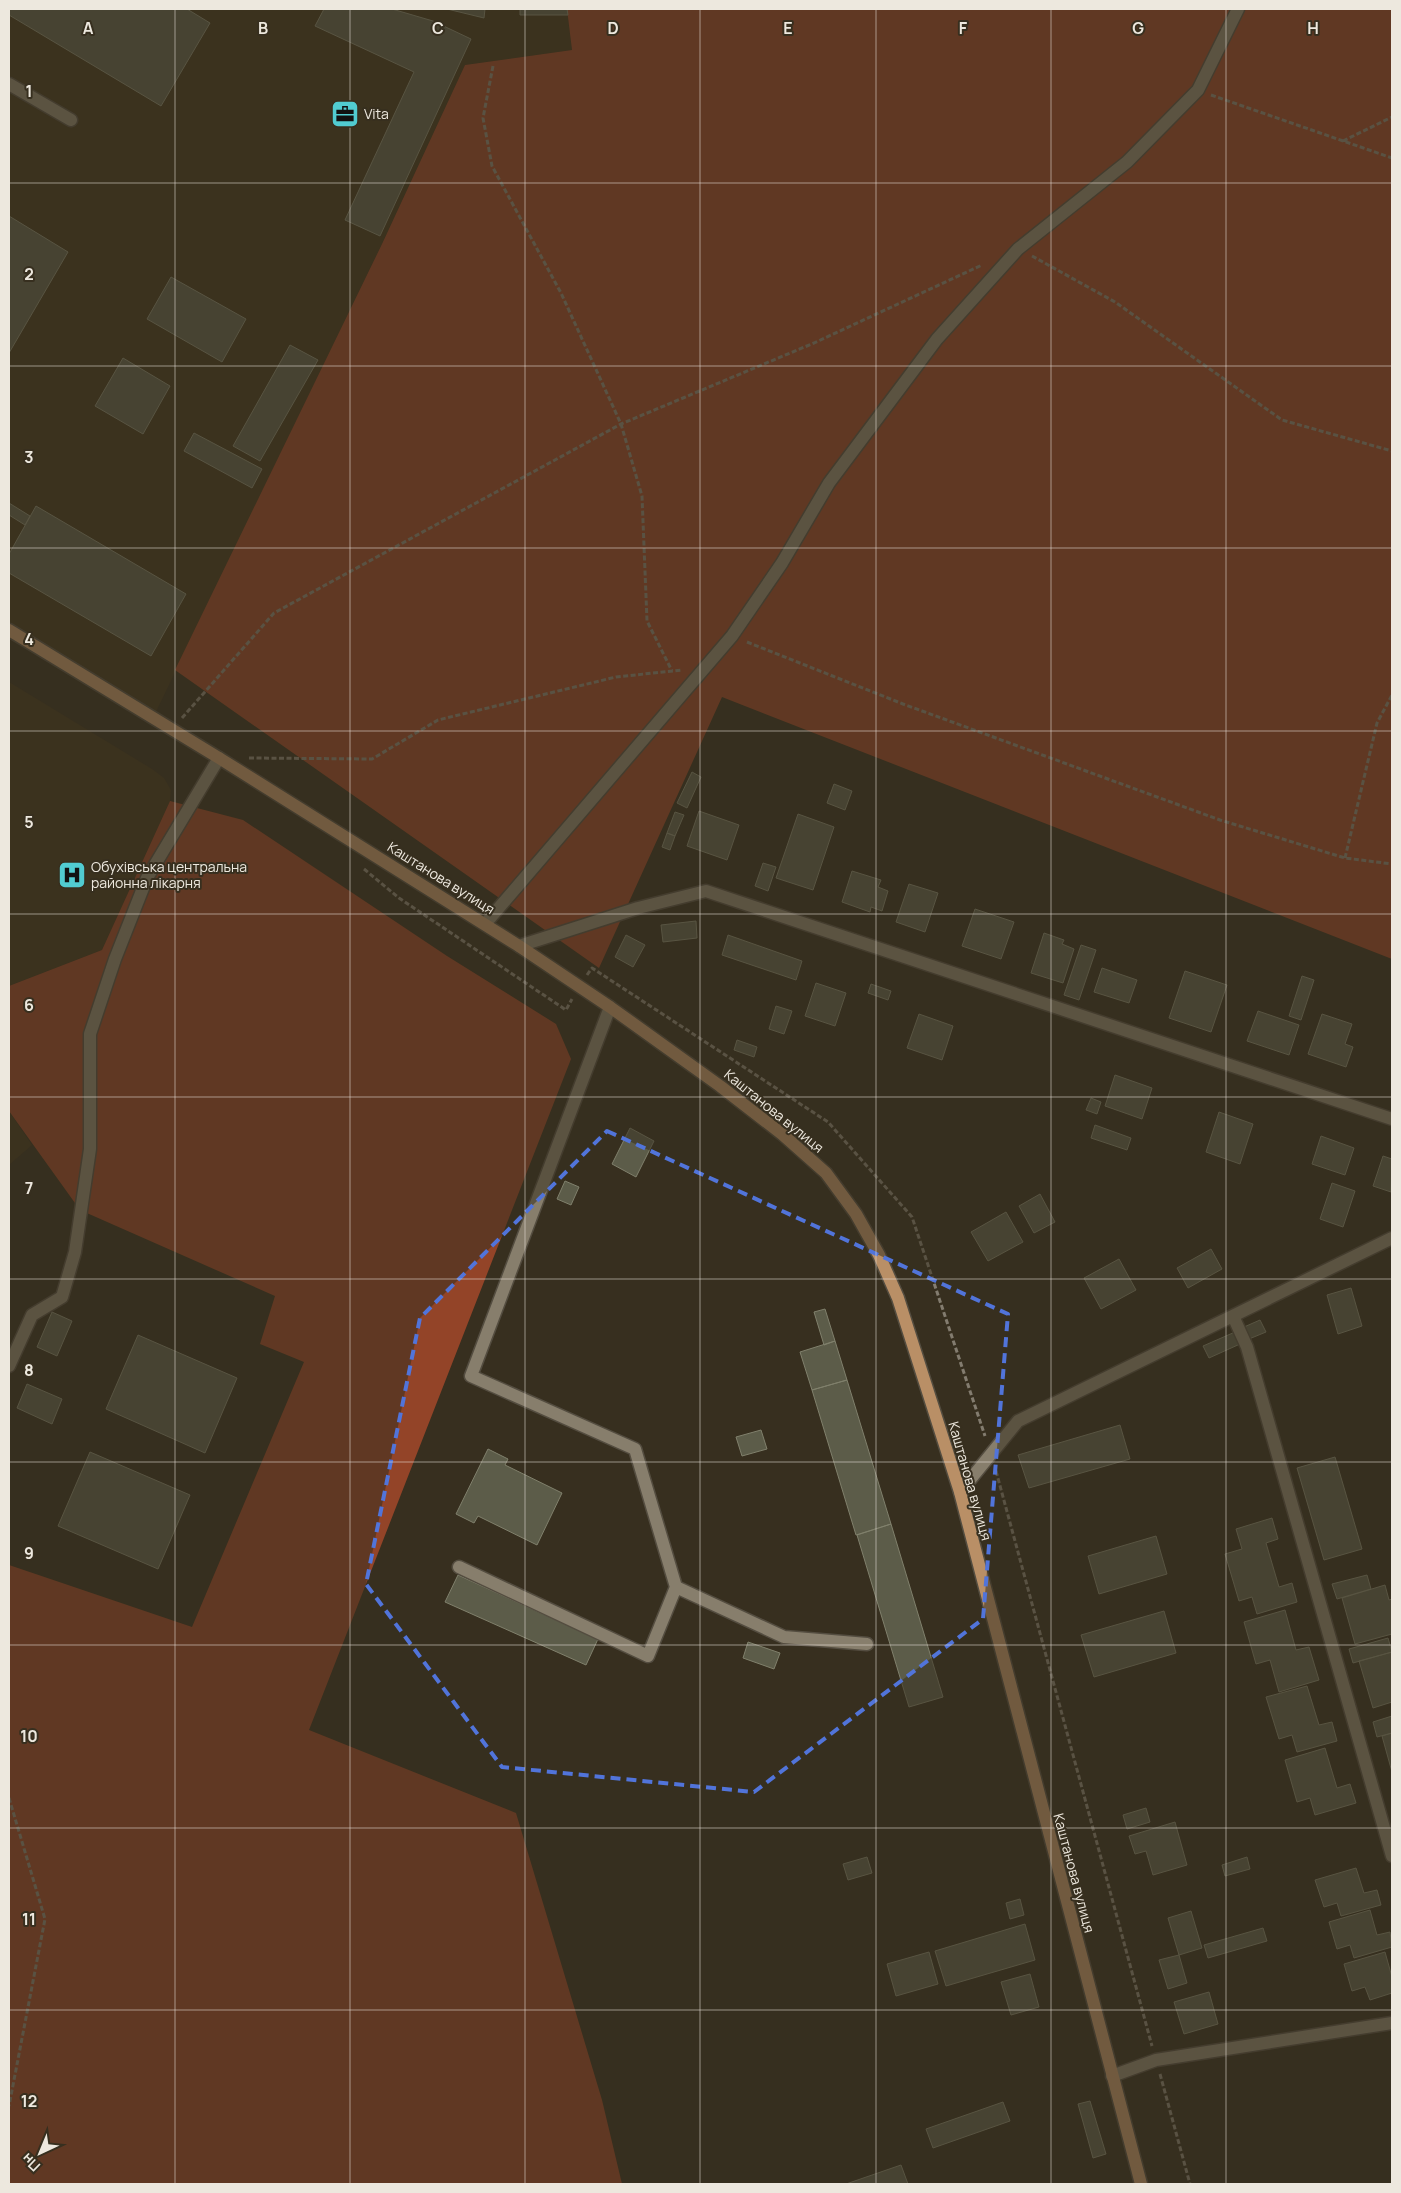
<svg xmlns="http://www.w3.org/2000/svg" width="1401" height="2193" viewBox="0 0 1401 2193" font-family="Manrope,sans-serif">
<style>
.built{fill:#40351e}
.forest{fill:#934428}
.building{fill:#5c5c49;stroke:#80806c}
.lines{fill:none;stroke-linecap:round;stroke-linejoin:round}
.minor-casing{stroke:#544d40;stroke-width:15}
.major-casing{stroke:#544d40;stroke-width:15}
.path{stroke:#837c6f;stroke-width:3;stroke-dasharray:5 2.5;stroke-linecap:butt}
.minor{stroke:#877e6c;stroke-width:12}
.major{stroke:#b98f66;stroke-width:12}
.marked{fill:none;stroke:#5174da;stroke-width:4;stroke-dasharray:10 6;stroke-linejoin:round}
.grid{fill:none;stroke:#ede8de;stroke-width:1;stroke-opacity:0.55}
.labels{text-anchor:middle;stroke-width:4;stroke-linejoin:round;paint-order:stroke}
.poi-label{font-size:14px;fill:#ede8de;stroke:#372f1f;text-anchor:start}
.street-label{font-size:14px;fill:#ede8de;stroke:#372f1f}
.grid-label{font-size:16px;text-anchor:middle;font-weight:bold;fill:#ede8de;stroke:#372f1f;stroke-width:4;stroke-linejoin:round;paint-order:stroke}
</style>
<rect width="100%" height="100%" fill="#372f1f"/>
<path class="built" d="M9 9H567L572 50 465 65 382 244 153 718 9 630Z
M9 682 152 769 164 778 171 790 170 801 102 950 9 986Z
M9 1111 32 1145 9 1165Z"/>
<path class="forest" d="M567 9H1392V959L722 697 599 968 175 670 382 244 465 65 572 50Z
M170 801 243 820 447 956 556 1024 571 1059 309 1730 516 1813 602 2100 622 2184H9V1565L192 1627 304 1362 260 1344 275 1296 80 1210 9 1111V986L102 950Z"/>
<path class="building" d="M9 9H187L210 23 161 106 9 15Z
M324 9H392L433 21 471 39 380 236 345 220 414 72 315 26Z
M447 9H485L484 18Z
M520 9H567L568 15H520Z
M9 216 68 252 9 353Z
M171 277 246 319 222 362 147 319Z
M290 345 318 360 260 461 233 446Z
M123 358 170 386 143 434 95 406Z
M194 433 262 469 252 488 184 451Z
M9 503 30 516 25 525 9 515Z
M36 506 186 594 151 656 9 573V554Z
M692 772 701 777 687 808 677 803Z
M834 784 852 791 845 810 827 803Z
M699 811 739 825 727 860 687 846Z
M675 812 684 815 675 836 667 833Z
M798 814 834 827 813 890 776 878Z
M667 833 675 836 670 850 662 847Z
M763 863 776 867 768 891 755 886Z
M852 871 881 880 878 887 888 891 882 911 871 907 870 912 842 902Z
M909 884 938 893 925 932 896 922Z
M975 909 1014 922 1001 959 962 946Z
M696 921 697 938 663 942 661 925Z
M1044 933 1064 940 1062 944 1074 949 1063 983 1031 973Z
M626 935 645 945 633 967 615 957Z
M728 935 802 961 796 980 722 955Z
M1081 945 1096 950 1079 1000 1064 995Z
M1102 968 1137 980 1129 1003 1094 992Z
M1185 971 1227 985 1211 1032 1169 1018Z
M1302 976 1314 980 1301 1020 1289 1016Z
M816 983 846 993 835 1026 805 1016Z
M871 984 891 991 888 1000 868 993Z
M776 1006 792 1011 784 1034 769 1029Z
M1258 1011 1299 1025 1289 1055 1247 1041Z
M919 1014 953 1026 942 1060 907 1048Z
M1322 1014 1352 1024 1345 1044 1353 1047 1346 1067 1308 1054Z
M737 1040 757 1047 754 1057 734 1050Z
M1115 1075 1152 1088 1142 1119 1105 1106Z
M1091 1098 1101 1102 1097 1114 1086 1110Z
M1219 1112 1253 1124 1240 1164 1206 1152Z
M1095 1125 1131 1138 1127 1150 1091 1138Z
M630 1128 654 1141 636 1177 612 1164Z
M1321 1136 1354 1148 1345 1175 1312 1164Z
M1383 1156 1392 1159 1391 1192 1373 1186Z
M565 1181 579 1187 571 1205 557 1199Z
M1332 1183 1355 1191 1343 1227 1320 1219Z
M1040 1194 1055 1222 1034 1233 1019 1206Z
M1006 1212 1023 1242 988 1261 971 1232Z
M1211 1249 1222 1269 1188 1288 1177 1268Z
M1119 1259 1136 1290 1101 1309 1084 1278Z
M1351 1288 1362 1326 1338 1334 1327 1295Z
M825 1309 835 1341 824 1345 814 1312Z
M52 1312 72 1321 57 1356 37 1347Z
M1260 1320 1266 1332 1249 1339 1244 1327Z
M1235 1332 1240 1344 1209 1358 1203 1346Z
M138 1335 237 1378 205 1453 106 1409Z
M835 1341 847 1380 812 1390 800 1352Z
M847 1380 891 1524 856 1535 812 1390Z
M27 1384 62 1399 52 1424 17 1408Z
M1120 1425 1130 1459 1029 1488 1018 1455Z
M761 1430 767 1449 742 1456 736 1437Z
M488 1449 508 1459 505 1465 562 1493 537 1545 478 1516 474 1523 456 1514Z
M90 1452 190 1495 158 1569 58 1526Z
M1335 1457 1362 1549 1324 1560 1297 1468Z
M1272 1518 1278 1539 1266 1543 1279 1587 1292 1583 1297 1602 1257 1614 1252 1597 1239 1601 1225 1554 1242 1549 1236 1529Z
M891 1524 943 1697 909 1707 857 1535Z
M1156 1536 1167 1574 1099 1594 1088 1556Z
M458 1575 598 1639 586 1665 445 1602Z
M1367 1575 1371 1589 1337 1599 1332 1584Z
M1385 1585 1389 1600 1392 1599V1634L1355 1644 1342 1598Z
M1285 1610 1296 1650 1309 1647 1319 1680 1279 1692 1270 1660 1256 1664 1244 1622Z
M1164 1611 1176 1653 1094 1677 1081 1635Z
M1388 1638 1392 1652 1353 1663 1349 1649Z
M748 1642 780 1653 774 1669 743 1658Z
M1392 1652V1702L1373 1708 1359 1661Z
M1307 1686 1319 1725 1332 1722 1337 1741 1297 1752 1292 1735 1279 1739 1266 1697Z
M1392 1716V1733L1377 1737 1373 1722Z
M1392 1733V1772L1382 1736Z
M1325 1748 1337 1788 1350 1784 1356 1803 1315 1815 1310 1798 1297 1802 1285 1760Z
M1146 1808 1150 1822 1127 1829 1123 1815Z
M1175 1822 1187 1865 1153 1875 1146 1851 1135 1854 1129 1836Z
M867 1857 872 1873 848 1880 843 1864Z
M1247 1857 1250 1869 1225 1876 1222 1865Z
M1356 1868 1364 1893 1377 1890 1381 1905 1341 1916 1337 1903 1324 1907 1315 1880Z
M1020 1899 1024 1915 1010 1919 1006 1903Z
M1370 1910 1377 1935 1390 1932 1392 1947 1354 1958 1350 1945 1337 1949 1329 1922Z
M1191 1911 1202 1948 1179 1955 1168 1918Z
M1025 1924 1035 1960 946 1986 935 1951Z
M1263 1928 1267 1941 1208 1958 1204 1945Z
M929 1952 938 1984 896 1996 887 1964Z
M1385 1952 1392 1977V1993L1370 2000 1365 1987 1352 1991 1344 1964Z
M1179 1955 1187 1983 1168 1989 1159 1960Z
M1030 1974 1039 2007 1011 2015 1001 1982Z
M1209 1992 1218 2024 1184 2034 1174 2002Z
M1090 2101 1106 2154 1093 2158 1078 2104Z
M1003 2102 1010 2121 933 2148 926 2129Z
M901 2165 908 2184H846Z"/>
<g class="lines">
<g class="minor-casing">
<path id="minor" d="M9 84 71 120
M485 924 732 636 782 563 829 483 937 339 1018 249 1127 162 1198 90 1238 9
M519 946 638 908 706 891 1392 1119
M1233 1316 1247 1347 1392 1856
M9 1366 32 1315 62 1297 75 1252 90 1149V1034L115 959 147 878 219 758
M960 1492 1018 1421 1392 1238
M459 1567 648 1656 676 1587 635 1449 471 1376 610 1007
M676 1587 784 1637 867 1644
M1112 2076 1156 2060 1392 2023"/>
</g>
<g class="major-casing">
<path id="major" d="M9 630 219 758 519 946 610 1007 720 1086 782 1134 826 1173 856 1214 879 1255 898 1298 960 1492 1141 2184"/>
</g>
<path class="path" d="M493 66 483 118 492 166 561 293 621 424 642 496 647 621 672 671
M1211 95 1392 158
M1343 141 1392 117
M1032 256 1115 302 1282 420 1392 451
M747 642 903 704 1220 820 1345 858 1392 864
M182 718 274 613 621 424 814 343 982 265
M249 758 372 759 438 720 616 677 682 670
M1345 858 1377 723 1392 695
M364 869 399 898 566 1010 572 999
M587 975 592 968 828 1122 912 1217 985 1436
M996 1471 1152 2046
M9 1798 45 1919 9 2106
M1160 2074 1190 2184"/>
<use href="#minor" class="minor"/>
<use href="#major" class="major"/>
</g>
<path d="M0 0H1401V2193H0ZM607 1131 1008 1314 983 1619 754 1792 502 1767 366 1584 420 1318Z" fill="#372f1f" fill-opacity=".55" fill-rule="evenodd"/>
<path class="marked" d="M607 1131 1008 1314 983 1619 754 1792 502 1767 366 1584 420 1318Z"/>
<path class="grid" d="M175 9V2184M350 9V2184M525 9V2184M700 9V2184M876 9V2184M1051 9V2184M1226 9V2184M9 183H1392M9 366H1392M9 548H1392M9 731H1392M9 914H1392M9 1097H1392M9 1279H1392M9 1462H1392M9 1645H1392M9 1828H1392M9 2010H1392"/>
<defs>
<g id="office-square" transform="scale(1.4375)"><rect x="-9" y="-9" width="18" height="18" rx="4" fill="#51ccd1" stroke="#372f1f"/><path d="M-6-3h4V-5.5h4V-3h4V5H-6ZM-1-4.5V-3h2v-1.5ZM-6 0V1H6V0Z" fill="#111"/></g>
<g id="hospital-square" transform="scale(1.4375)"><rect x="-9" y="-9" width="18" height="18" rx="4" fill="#51ccd1" stroke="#372f1f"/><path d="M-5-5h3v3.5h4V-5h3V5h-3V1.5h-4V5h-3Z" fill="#111"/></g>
</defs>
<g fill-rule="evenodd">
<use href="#office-square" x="345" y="114"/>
<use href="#hospital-square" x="72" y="875"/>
</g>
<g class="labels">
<g class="poi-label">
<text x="364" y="119">Vita</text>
<text x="91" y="872">Обухівська центральна<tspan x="91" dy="16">районна лікарня</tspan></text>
</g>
<g class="street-label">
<text transform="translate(441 878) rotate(32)" y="5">Каштанова вулиця</text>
<text transform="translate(774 1111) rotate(39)" y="5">Каштанова вулиця</text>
<text transform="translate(970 1481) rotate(74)" y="5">Каштанова вулиця</text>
<text transform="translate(1074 1873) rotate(75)" y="5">Каштанова вулиця</text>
</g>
</g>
<g class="grid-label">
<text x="88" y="34">A</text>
<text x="263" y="34">B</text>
<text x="438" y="34">C</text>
<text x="613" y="34">D</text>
<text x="788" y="34">E</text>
<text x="963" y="34">F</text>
<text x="1138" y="34">G</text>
<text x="1313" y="34">H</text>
<text x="29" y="97">1</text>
<text x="29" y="280">2</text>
<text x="29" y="463">3</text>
<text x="29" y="645">4</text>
<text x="29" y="828">5</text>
<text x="29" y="1011">6</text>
<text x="29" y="1194">7</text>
<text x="29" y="1376">8</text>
<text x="29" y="1559">9</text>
<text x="29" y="1742">10</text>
<text x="29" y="1925">11</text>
<text x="29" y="2107">12</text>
</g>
<rect width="1401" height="2193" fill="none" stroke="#ede8de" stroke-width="20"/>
<g transform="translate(40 2153) rotate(224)" stroke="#372f1f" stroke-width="4" paint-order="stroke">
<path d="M0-4L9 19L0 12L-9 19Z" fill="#ede8de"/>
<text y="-8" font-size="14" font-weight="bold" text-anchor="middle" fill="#ede8de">Пн</text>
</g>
</svg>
